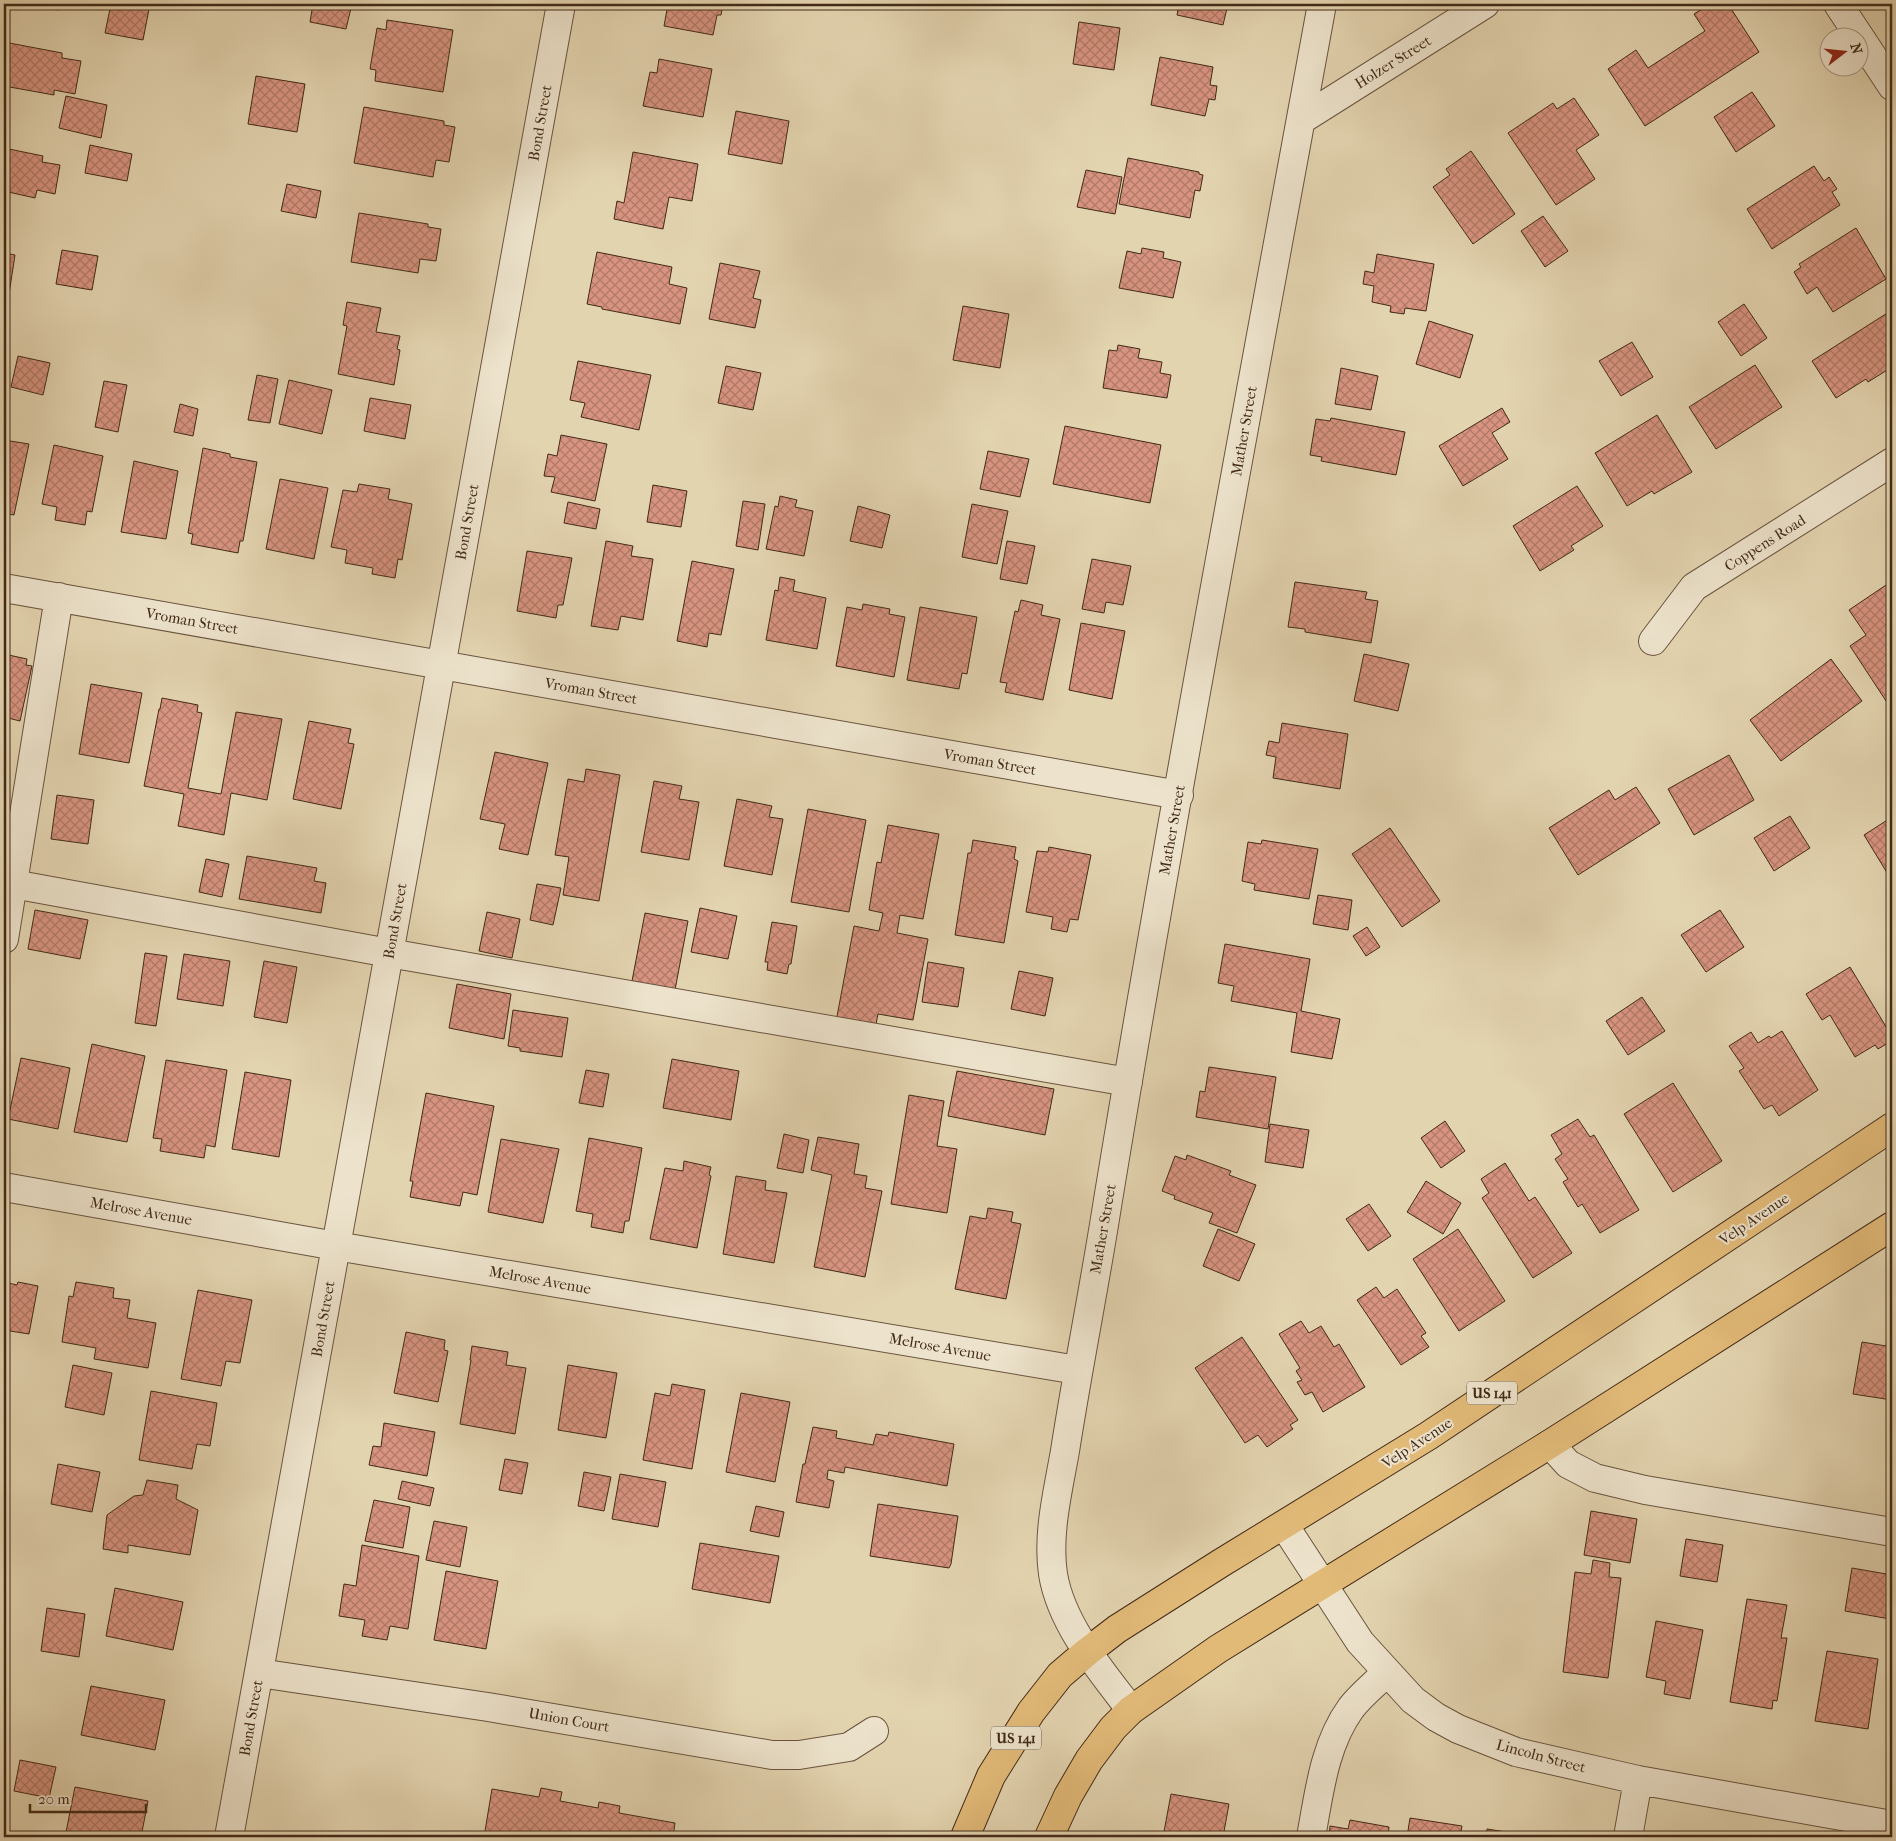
<svg xmlns="http://www.w3.org/2000/svg" width="1896" height="1841" viewBox="0 0 1896 1841" font-family="'IM FELL French Canon',serif">
<style>
.building{fill:url(#building-cross-hatch);stroke:#422a18}
.lines{fill:none;stroke-linecap:round;stroke-linejoin:round}
.minor-casing{stroke:#6a543e;stroke-width:30}
.major-casing{stroke:#422a18;stroke-width:30}
.minor{stroke:#ede3cc;stroke-width:28}
.major{stroke:#e2ba78;stroke-width:28}
.labels{text-anchor:middle;stroke-width:4;stroke-linejoin:round;paint-order:stroke}
.shield{fill:#ede3cc;stroke:#75624e;stroke-width:1}
.shield-label{font-size:14px;font-weight:bold;fill:#422a18}
.street-label{font-size:15px;fill:#422a18;stroke:#ede3cc}
</style>
<defs>
<pattern id="building-cross-hatch" width="8" height="8" patternUnits="userSpaceOnUse" patternTransform="scale(1.25)"><rect width="8" height="8" fill="#d89480"/><path d="M0 0l8 8M0 8l8-8" fill="none" stroke="#b17968"/></pattern>
</defs>
<rect width="100%" height="100%" fill="#e3d4b0"/>
<filter id="stains"><feTurbulence type="fractalNoise" baseFrequency=".004" numOctaves="4"/><feColorMatrix values="0 0 0 0 .2 0 0 0 0 .09 0 0 0 0 .02 0 0 0 .5 -.17"/></filter>
<radialGradient id="worn" r=".72"><stop offset=".6" stop-color="#630" stop-opacity="0"/><stop offset="1" stop-color="#630" stop-opacity=".3"/></radialGradient>
<path class="building" d="M28 4H60L59 10Z
M111 4H150L143 40 105 33Z
M313 4H352L346 29 310 22Z
M663 4H723L721 15H717L713 35 664 26 668 4Z
M1179 4H1228L1223 25 1177 15Z
M1710 4H1728L1759 52 1645 126 1608 69 1636 50 1648 68 1705 31 1694 14Z
M387 20 453 30 443 92 375 81 376 70 370 69 377 28 386 30Z
M1079 22 1120 28 1114 70 1073 64Z
M4 42 62 53V58L81 61 75 94 54 90V95L4 86Z
M1160 57 1213 67 1210 85 1217 86 1215 100 1209 99 1205 116 1151 105Z
M659 59 712 69 703 117 643 106 650 72 657 73Z
M256 76 305 84 297 132 248 124Z
M1752 92 1775 126 1736 152 1714 117Z
M66 96 107 105 101 138 59 128Z
M1574 98 1599 135 1576 150 1595 179 1556 205 1508 133 1553 103 1557 109Z
M364 107 444 121V125L455 127 449 162 436 160 433 177 354 163Z
M736 111 789 121 782 164 728 154Z
M90 145 132 154 127 181 85 173Z
M4 148 43 156 42 162 60 165 55 194 37 190 35 198 4 191Z
M1471 151 1515 214 1473 244 1433 187 1450 175 1446 169Z
M633 152 698 164 692 201 669 197 663 229 614 219 617 201 624 203Z
M1128 158 1199 172V174L1203 175 1200 191 1195 190 1190 218 1119 204Z
M1814 166 1824 181 1829 177 1837 189 1832 192 1840 205 1772 249 1747 209Z
M1086 170 1122 177 1115 214 1077 207Z
M287 184 321 191 316 218 281 211Z
M359 213 428 224V227L441 229 436 261 420 259 418 273 351 262Z
M1543 216 1568 251 1545 267 1521 231Z
M1856 228 1886 279 1833 312 1817 287 1807 294 1794 272 1801 267 1799 264Z
M1142 248 1164 252 1163 258 1181 262 1173 298 1119 288 1127 251 1141 254Z
M62 250 98 256 92 290 56 284Z
M597 252 672 267 669 284 687 288 680 324 602 309V307L587 304Z
M4 253 15 255 7 307H4Z
M1377 254 1434 264 1426 311 1405 308 1404 314 1390 312 1391 306 1372 302 1374 286 1363 284 1365 271 1374 273Z
M720 263 760 271 753 298 761 300 755 328 709 319Z
M347 302 381 308 376 332 400 336 397 349 400 350 394 385 338 374 347 326 343 325Z
M1744 304 1767 338 1741 356 1718 322Z
M963 306 1009 314 1000 368 953 360Z
M1892 310V367L1868 382 1866 379 1836 398 1812 361Z
M1429 321 1473 335 1460 378 1416 364Z
M1632 342 1653 377 1621 396 1599 361Z
M1118 345 1140 349 1138 358 1162 362 1160 373 1171 375 1167 398 1103 388 1109 350 1117 351Z
M18 356 50 363 43 395 11 387Z
M578 361 651 375 639 430 581 417 585 403 570 400Z
M1755 365 1782 407 1716 449 1689 407Z
M726 366 761 373 753 410 718 403Z
M1341 368 1378 376 1371 410 1335 404Z
M257 375 278 379 270 423 248 420Z
M289 380 332 390 322 434 279 424Z
M104 381 127 385 118 432 95 427Z
M370 398 411 405 405 439 364 431Z
M180 404 198 409 193 436 174 432Z
M1502 408 1510 422 1492 433 1508 459 1463 486 1439 446Z
M1657 415 1692 472 1654 494 1652 491 1627 506 1595 453Z
M1331 418 1405 432 1396 475 1321 461 1322 457 1310 455 1316 419 1330 421Z
M1065 426 1161 445 1150 503 1053 484Z
M561 435 607 444 595 501 551 492 555 477 544 476 548 454 557 456Z
M4 440 29 444 14 515 4 513Z
M54 445 103 456 92 512 87 511 85 525 55 520 57 507 42 504Z
M203 448 230 454V457L257 462 243 541H240L238 553 191 544 193 534 188 533Z
M988 451 1029 459 1020 497 980 489Z
M134 461 178 471 166 539 121 532Z
M280 479 328 488 314 559 266 549Z
M359 484 390 489 388 499 412 504 402 560 398 559 395 578 372 574 373 568 345 563 347 550 331 547 343 490 357 492Z
M653 485 687 491 681 527 647 522Z
M1577 486 1603 526 1571 546 1574 550 1540 571 1513 526Z
M780 496 797 500 795 507 813 511 804 556 766 549 775 506 778 507Z
M743 501 765 504 758 550 736 546Z
M568 502 600 509 596 529 564 523Z
M972 504 1008 511 997 564 962 557Z
M858 506 890 515 882 548 850 541Z
M606 541 633 546 631 556 653 559 643 620 621 616 618 630 591 626Z
M1007 541 1035 546 1027 584 1000 579Z
M527 551 572 558 563 605H558L556 618 517 611Z
M1092 559 1131 566 1123 605 1106 602 1104 613 1082 609Z
M692 561 734 569 721 635 709 633 707 647 677 641Z
M780 577 795 580 793 591 826 598 817 649 766 640 775 590 778 591Z
M1892 581V705L1890 707 1850 646 1866 635 1849 610Z
M1295 582 1367 592 1365 599 1378 601 1371 643 1305 632V629L1288 627Z
M1021 600 1043 605 1041 615 1060 619 1043 700 1005 692 1007 683 1000 682 1015 611 1018 612Z
M863 604 890 609 889 614 905 617 894 677 836 666 847 607 862 610Z
M920 607 977 617 967 674 962 673 959 689 907 680Z
M1081 623 1125 631 1112 699 1069 690Z
M4 654 27 659 26 665 32 666 20 721 4 717Z
M1364 654 1409 664 1398 711 1354 701Z
M1831 659 1862 701 1781 761 1750 720Z
M91 684 142 693 129 763 79 754Z
M162 698 198 705 197 712 202 713 188 788 221 794 236 712 282 719 267 800 231 793 224 835 178 826 184 794 144 786 159 709H160Z
M309 721 351 729 348 743 354 744 341 809 293 799Z
M1282 723 1348 734 1340 789 1273 778 1276 757 1266 755 1269 741 1279 743Z
M495 752 548 763 528 855 499 849 505 824 480 819Z
M1729 755 1754 800 1694 835 1668 789Z
M586 769 620 775 599 901 563 895 569 857 555 855 568 779 584 782Z
M654 781 682 786 679 799 699 802 689 860 641 852Z
M1636 787 1660 823 1578 875 1549 828 1609 790 1615 800Z
M57 795 94 800 88 844 51 839Z
M737 799 772 806 769 817 783 819 772 875 724 866Z
M808 809 866 820 849 912 791 902Z
M1790 816 1810 848 1774 871 1754 838Z
M1892 817V874L1889 876 1864 835Z
M888 825 939 834 923 919 900 915 897 933 928 939 913 1020 878 1014 874 1034 835 1027 854 926 879 931 883 913 869 910 877 862 881 863Z
M1390 828 1440 901 1402 927 1352 854Z
M973 840 1016 847 1014 859 1018 861 1004 943 955 935 968 853H971Z
M1262 840 1318 849 1309 899 1254 890 1255 884 1242 881 1248 842 1261 844Z
M1049 847 1091 855 1078 920 1070 919 1067 932 1051 929 1053 917 1026 912 1037 851 1048 852Z
M247 856 317 868 314 881 326 883 321 913 239 899Z
M206 859 229 864 222 897 199 892Z
M537 884 561 888 553 925 530 920Z
M1318 895 1352 900 1348 930 1313 924Z
M700 908 737 916 728 959 691 952Z
M35 910 88 920 80 959 28 949Z
M1720 910 1744 947 1706 972 1681 935Z
M487 912 520 919 512 958 479 951Z
M645 913 688 921 675 990 632 981Z
M772 922 797 926 791 964H789L787 974 767 970 768 962H765Z
M1367 927 1380 947 1366 956 1353 936Z
M1225 944 1310 959 1301 1011 1340 1019 1332 1059 1291 1052 1297 1013 1231 1001 1234 986 1218 983Z
M145 953 167 956 156 1026 135 1023Z
M184 954 230 961 223 1006 177 999Z
M264 961 297 967 287 1023 254 1017Z
M928 962 964 968 958 1007 922 1002Z
M1850 967 1891 1035 1886 1038 1888 1043 1878 1049 1875 1045 1855 1057 1830 1015 1822 1020 1806 994Z
M1019 971 1053 978 1045 1016 1011 1009Z
M457 984 511 994 504 1039 449 1028Z
M1642 997 1665 1031 1628 1055 1606 1021Z
M513 1010 568 1018 562 1057 520 1051V1048L508 1046Z
M1782 1031 1818 1090 1779 1116 1772 1105 1764 1109 1739 1071 1744 1068 1729 1046 1751 1032 1758 1043 1769 1036 1771 1038Z
M92 1044 145 1056 127 1142 74 1132Z
M21 1058 70 1068 58 1129 8 1119Z
M672 1059 739 1071 731 1120 663 1108Z
M166 1060 227 1070 215 1147 206 1145 204 1158 160 1151 162 1139 153 1138Z
M1209 1067 1276 1077 1268 1129 1196 1117 1200 1091 1205 1092Z
M586 1070 609 1074 603 1107 579 1103Z
M957 1071 1054 1089 1045 1135 948 1116Z
M245 1072 291 1080 279 1157 232 1149Z
M1673 1083 1722 1161 1673 1192 1624 1114Z
M426 1093 494 1106 477 1195 463 1192 460 1206 410 1197 413 1181H410Z
M909 1095 944 1101 937 1146 957 1149 947 1213 891 1204Z
M1578 1119 1590 1137 1594 1135 1639 1210 1600 1233 1582 1204 1578 1207 1563 1182 1568 1179 1555 1159 1562 1154 1551 1135Z
M1445 1121 1465 1151 1441 1168 1421 1138Z
M1270 1124 1309 1130 1303 1168 1265 1162Z
M784 1134 809 1140 803 1173 777 1168Z
M818 1137 859 1144 854 1174 867 1176 865 1188 882 1191 865 1277 814 1267 832 1175 811 1170Z
M589 1138 642 1148 629 1221H625L623 1233 591 1227 593 1214 576 1211Z
M501 1139 559 1149 543 1223 488 1212Z
M1187 1155 1231 1171 1229 1175 1256 1185 1237 1233 1209 1223 1213 1213 1174 1199 1175 1196 1162 1191 1175 1156 1186 1160Z
M684 1161 711 1167 709 1175 711 1176 697 1248 650 1239 665 1168 683 1171Z
M1505 1163 1529 1201 1535 1197 1572 1253 1533 1278 1482 1198 1489 1193 1481 1179Z
M736 1176 766 1181 765 1190 787 1193 774 1263 723 1254Z
M1426 1181 1461 1203 1443 1234 1407 1212Z
M1369 1204 1391 1236 1368 1251 1346 1219Z
M988 1208 1013 1212 1011 1222 1021 1224 1006 1299 955 1289 970 1216 986 1219Z
M1218 1229 1255 1244 1239 1281 1203 1266Z
M1458 1229 1505 1301 1459 1331 1413 1259Z
M4 1282 17 1285 18 1282 38 1286 29 1334 4 1330Z
M76 1282 114 1288 113 1298 130 1300 127 1318 156 1323 148 1368 94 1359 96 1348 62 1342 69 1296 73 1297Z
M1376 1287 1384 1298 1397 1289 1426 1333 1421 1336 1429 1347 1401 1365 1357 1300Z
M198 1290 252 1300 240 1363 226 1361 221 1386 181 1379Z
M1301 1321 1309 1333 1321 1326 1334 1347 1339 1344 1365 1387 1323 1412 1312 1392 1305 1395 1297 1382 1302 1380 1296 1371 1300 1368 1279 1334Z
M406 1332 445 1340 444 1350 448 1351 438 1402 394 1393Z
M1242 1337 1298 1420 1290 1425 1293 1429 1267 1447 1258 1435 1245 1443 1195 1368Z
M1887 1338 1892 1339V1400L1853 1394 1862 1342 1886 1346Z
M472 1346 508 1352 506 1365 526 1368 515 1434 460 1424 471 1360H470Z
M73 1365 112 1373 104 1415 65 1407Z
M568 1365 617 1373 606 1438 558 1430Z
M672 1384 705 1390 692 1469 643 1460 655 1393 670 1396Z
M151 1391 217 1403 210 1446 197 1444 192 1469 139 1460Z
M741 1393 790 1402 775 1482 726 1472Z
M384 1423 435 1432 427 1476 369 1465 373 1446 381 1447Z
M813 1427 837 1431 836 1438 873 1445 876 1434 888 1436 889 1432 954 1444 947 1486 845 1467 844 1473 828 1470 827 1479 834 1481 829 1508 796 1502 803 1464H805Z
M505 1459 528 1463 522 1494 499 1490Z
M58 1464 100 1472 92 1512 51 1504Z
M584 1472 611 1477 604 1511 578 1506Z
M620 1474 666 1482 658 1527 612 1519Z
M147 1480 178 1485 176 1499 198 1510 190 1555 128 1545V1553L103 1549 107 1515 134 1496 143 1495Z
M402 1481 434 1488 430 1506 398 1499Z
M374 1500 410 1507 403 1548 365 1541Z
M878 1504 958 1516 951 1564 949 1568 870 1556Z
M756 1506 784 1512 779 1537 750 1531Z
M1591 1511 1637 1519 1630 1563 1584 1555Z
M434 1521 467 1527 460 1567 426 1560Z
M1686 1539 1723 1545 1717 1582 1680 1576Z
M700 1543 779 1556 770 1603 692 1589Z
M362 1545 419 1556 408 1629 390 1626 387 1640 362 1636 365 1620 339 1616 344 1584 356 1586Z
M1593 1560 1610 1563 1609 1577 1621 1578 1608 1678 1563 1672 1575 1572 1591 1574Z
M1852 1568 1892 1575V1606L1890 1619 1845 1611Z
M446 1571 498 1581 486 1649 434 1640Z
M115 1588 183 1602 173 1650 106 1636Z
M1747 1599 1787 1605 1781 1638H1787L1777 1701 1773 1700 1772 1709 1730 1702Z
M47 1608 85 1614 79 1657 41 1651Z
M1656 1621 1703 1630 1690 1699 1664 1694 1666 1681 1646 1677Z
M1827 1651 1878 1659 1868 1729 1815 1721Z
M91 1686 165 1700 155 1750 81 1735Z
M20 1760 56 1767 49 1798 14 1791Z
M75 1787 148 1801 141 1837H65Z
M541 1788 562 1792 560 1801 598 1808 599 1802 620 1806 619 1813 675 1823 673 1837H484L492 1789 539 1797Z
M1171 1794 1229 1804 1223 1837H1163Z
M1410 1818 1462 1826 1460 1837H1407Z
M1350 1820 1389 1827 1388 1837H1329L1330 1826 1348 1829Z
M1487 1829 1538 1837H1486Z"/>
<g class="lines">
<g class="minor-casing">
<path id="minor" d="M1838 4 1892 86
M1301 120 1485 4
M4 588 1179 795
M1653 641 1694 587 1892 462
M13 884 389 953 1128 1082
M4 939 59 597
M4 1187 336 1246 1077 1370
M1550 1444 1568 1464 1595 1478 1645 1490 1892 1532
M1284 1525 1360 1642 1413 1700 1436 1717 1458 1729 1516 1752 1638 1780 1892 1825
M259 1673 488 1707 772 1755H799L849 1747 874 1731
M1131 1710C1101 1671 1061 1624 1053 1574 1047 1534 1058 1491 1065 1451 1078 1367 1095 1284 1108 1200 1174 800 1249 402 1322 4
M229 1837 561 4
M1311 1837C1319 1794 1324 1745 1351 1708 1361 1695 1375 1684 1387 1672
M1628 1837 1638 1780"/>
</g>
<g class="major-casing">
<path id="major" d="M965 1837 991 1776 1031 1712 1060 1675 1087 1652 1117 1629 1221 1563 1428 1436 1892 1127
M1049 1837 1068 1796 1089 1760 1113 1728 1131 1710 1218 1649 1550 1444 1892 1226"/>
</g>
<use href="#minor" class="minor"/>
<use href="#major" class="major"/>
</g>
<g class="labels">
<g class="shield">
<rect x="1467" y="1381.5" width="50" height="23" rx="4"/>
<rect x="991" y="1726.5" width="50" height="23" rx="4"/>
</g>
<g class="shield-label">
<text x="1492" y="1398">US 141</text>
<text x="1016" y="1743">US 141</text>
</g>
<g class="street-label">
<text transform="translate(1393 62) rotate(-32)" y="5">Holzer Street</text>
<text transform="translate(540 123) rotate(-80)" y="5">Bond Street</text>
<text transform="translate(1244 431) rotate(-80)" y="5">Mather Street</text>
<text transform="translate(467 522) rotate(-80)" y="5">Bond Street</text>
<text transform="translate(1765 543) rotate(-32)" y="5">Coppens Road</text>
<text transform="translate(192 621) rotate(10)" y="5">Vroman Street</text>
<text transform="translate(591 691) rotate(10)" y="5">Vroman Street</text>
<text transform="translate(990 762) rotate(10)" y="5">Vroman Street</text>
<text transform="translate(1172 830) rotate(-80)" y="5">Mather Street</text>
<text transform="translate(395 921) rotate(-80)" y="5">Bond Street</text>
<text transform="translate(141 1211) rotate(10)" y="5">Melrose Avenue</text>
<text transform="translate(1754 1219) rotate(-34)" y="5">Velp Avenue</text>
<text transform="translate(1103 1229) rotate(-80)" y="5">Mather Street</text>
<text transform="translate(540 1280) rotate(10)" y="5">Melrose Avenue</text>
<text transform="translate(323 1319) rotate(-80)" y="5">Bond Street</text>
<text transform="translate(940 1347) rotate(10)" y="5">Melrose Avenue</text>
<text transform="translate(1417 1443) rotate(-33)" y="5">Velp Avenue</text>
<text transform="translate(251 1718) rotate(-80)" y="5">Bond Street</text>
<text transform="translate(569 1720) rotate(10)" y="5">Union Court</text>
<text transform="translate(1541 1756) rotate(15)" y="5">Lincoln Street</text>
</g>
</g>
<rect width="1896" height="1841" fill="none" stroke="#e3d4b0" stroke-width="20"/>
<rect x="5" y="5" width="1886" height="1831" fill="none" stroke="#422a18" stroke-width="2.5"/>
<rect x="10" y="10" width="1876" height="1821" fill="none" stroke="#422a18"/>
<g transform="translate(1844 52) rotate(74)"><circle r="24" fill="#ede3cc" stroke="#a99984"/>
<path d="M0-4L9 19L0 12L-9 19Z" fill="#8f2418"/>
<text y="-8" font-size="14" font-weight="bold" text-anchor="middle" fill="#422a18">N</text>
</g>
<path d="M30 1804v8h116v-8" fill="none" stroke="#422a18" stroke-width="2.5"/>
<text x="38" y="1804" font-size="15" fill="#422a18" stroke="#ede3cc" stroke-width="4" paint-order="stroke">20 m</text>
<rect width="100%" height="100%" filter="url(#stains)"/>
<rect width="100%" height="100%" fill="url(#worn)"/>
</svg>
